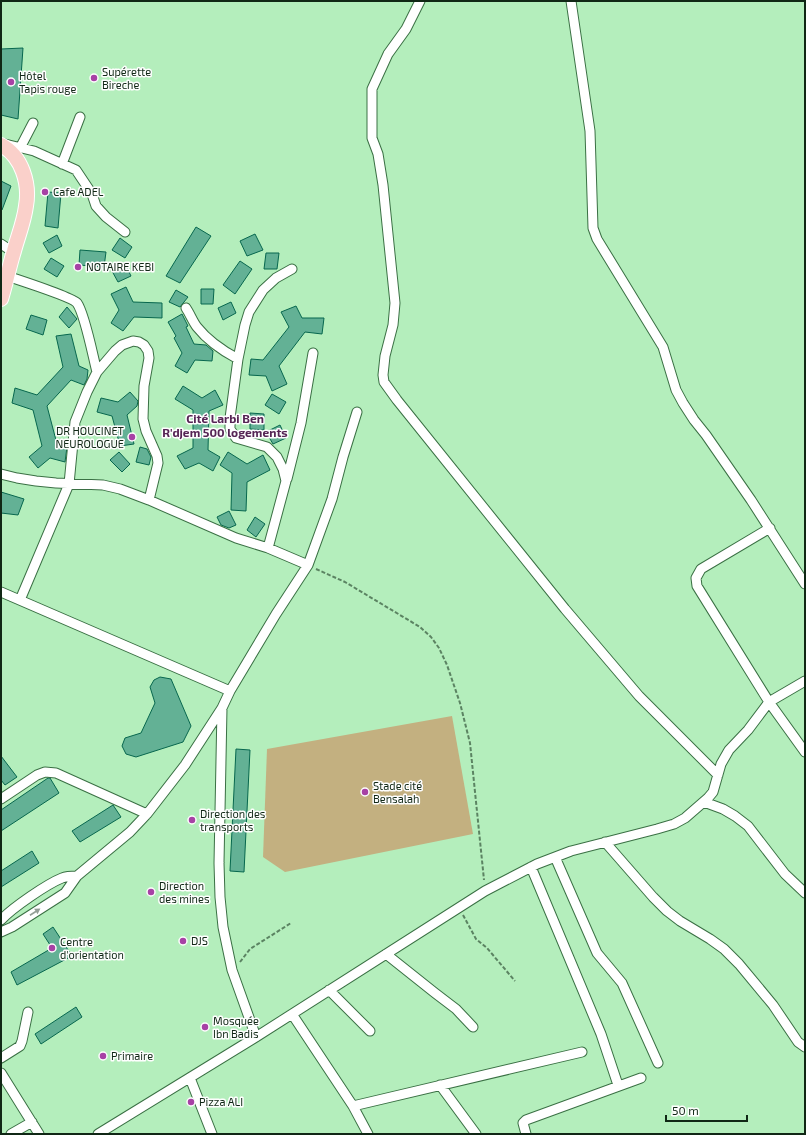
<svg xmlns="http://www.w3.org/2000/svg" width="806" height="1135" viewBox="0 0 806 1135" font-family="'Exo 2',sans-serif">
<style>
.green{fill:#c3b080}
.building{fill:#63b195;stroke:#07674e}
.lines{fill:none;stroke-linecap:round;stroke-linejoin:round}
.minor-casing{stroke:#3a7044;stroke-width:11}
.primary-casing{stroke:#fff;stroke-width:16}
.path{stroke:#5b8362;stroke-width:2;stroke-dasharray:4 2;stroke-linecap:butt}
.minor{stroke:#fff;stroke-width:9}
.primary{stroke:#fad0ca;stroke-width:14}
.oneway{fill:#939e96}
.poi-dot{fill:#a741a5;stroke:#fefefe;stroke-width:1.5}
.labels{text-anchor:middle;stroke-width:3;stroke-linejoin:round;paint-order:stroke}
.poi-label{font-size:11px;fill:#102715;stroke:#fefefe;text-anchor:start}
.neighbourhood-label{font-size:12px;font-weight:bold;fill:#552454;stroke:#fefefe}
</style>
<rect width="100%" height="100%" fill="#b4eebc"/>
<path class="green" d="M452 716 473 834 285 872 263 857 267 749Z"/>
<path class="building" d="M23 48 18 119 1 115V49Z
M1 181 11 186 2 210H1Z
M48 192 61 193 58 228 45 226Z
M196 227 211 236 180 283 166 276Z
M255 234 263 250 247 256 240 241Z
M57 235 62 246 49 253 43 243Z
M120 238 132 247 125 258 112 250Z
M80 250 106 252 104 267 79 265Z
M266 253H279L277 269H264Z
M51 258 64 266 57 277 44 269Z
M240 261 252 269 235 294 223 285Z
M125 264 131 276 118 282 112 271Z
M126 287 133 302 162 303V318L134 317 123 331 111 323 119 310 111 294Z
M201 289H214L213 304H201Z
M176 290 188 297 180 307 169 302Z
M231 302 236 313 223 320 218 308Z
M296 306 302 318H324L322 334 305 332 279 366 287 384 272 391 266 376 249 375 251 359 263 360 289 327 281 312Z
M67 307 77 319 69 328 59 317Z
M182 314 188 326 186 327 194 344 206 345 213 351 212 361 195 360 187 373 175 366 182 353 174 338 176 336 168 322Z
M31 315 47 320 43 335 26 329Z
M71 334 79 366 88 370 87 379 84 385 71 380 47 406 57 444 67 447 65 462 50 458 38 468 29 457 42 446 33 410 12 403 15 388 37 395 63 367 56 336Z
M183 386 202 398 215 390 223 405 209 411 208 450 220 457 213 471 199 463 185 469 177 456 193 448V410L175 399Z
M130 392 138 401 137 406 127 415 134 444 120 446 112 416 97 412 101 398 118 402Z
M272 394 286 402 279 414 265 405Z
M250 413 264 414V430L250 429Z
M280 425 286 438 273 444 266 432Z
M140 447 147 449 151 457 149 465 136 462Z
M119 452 130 464 122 472 110 460Z
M228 452 247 464 263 455 270 470 247 482 246 511 231 510 232 473 220 465Z
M1 492 24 499 18 515 1 513Z
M229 511 236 525 229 528 221 525 217 517Z
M255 517 265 524 256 537 247 530Z
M160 677 171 679 191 726 183 742 136 757 126 754 122 746 125 738 141 733 155 703 150 687 154 680Z
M236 749 250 750 244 872 230 871Z
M1 756 17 777 5 785 1 780Z
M48 778H50L59 793 1 831V810Z
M113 805 121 817 80 842 72 831Z
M32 851 39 863 1 887V871Z
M53 927 72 956 17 985 11 972 52 948 43 934Z
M76 1007 82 1017 41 1044 35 1034Z"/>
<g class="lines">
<g class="minor-casing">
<path id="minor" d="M420 1 406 29 388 54 372 89V138L378 154 383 185 395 303 393 325 385 356 383 375 384 382 397 400 565 609 639 696 718 775
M571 1 590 131 593 228 597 239 663 347 676 390 683 403 694 420 706 435 751 500 805 584
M5 144 34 151 76 170 92 194 96 206 106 217 125 232
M20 148 33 123
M62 164 80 117
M1 244 13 252
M7 276C19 280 72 297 77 303 85 314 93 357 97 372
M186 308C190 314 193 322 197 327 208 341 223 351 238 359
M1 474 17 478 36 481 56 483 103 485 120 489 149 500 236 538 268 548 308 565
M287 479 301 423 313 353
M770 528 701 569 696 578 697 586 769 702 805 752
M268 548 286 481 283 469 277 457 267 447 236 438 230 429V418L238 359 245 325 249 312 263 290 276 278 292 269
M1 592 230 691
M20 600 69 484 75 422 87 392 97 372 115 351 122 345 133 341 139 342 144 345 148 351 149 358 144 386 143 419 146 431 157 456 158 463 149 500
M222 708 219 863 220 897 223 927 232 970 256 1037
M1 799 37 775 45 772 56 773 147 814
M704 802 723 809 735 816 748 826 785 874 805 893
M605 842 653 897 667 911 680 921 710 939 724 949 739 964 773 1005 798 1042 805 1047
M555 857 597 953 622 983 658 1063
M531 867 601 1034 618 1085
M1 920C12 908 47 884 62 878 67 876 72 876 77 876
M1 932 12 927 65 893 77 876 130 832 147 814 185 765 222 708 230 691 276 614 308 565 332 499 343 457 357 412
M386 954 435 993 456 1009 473 1027
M329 990 370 1031
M292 1014 353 1106 368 1134
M1 1058 20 1046 22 1041 28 1012
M1 1073 39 1134
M190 1078 212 1134
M440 1085 476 1134
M353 1106 582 1052
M11 1134 32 1122
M98 1134 256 1037 485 891 537 864 571 851 657 829 674 824 685 818 708 798 713 792 721 764 729 750 748 730 769 702 805 681
M526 1134 523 1123 526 1120 641 1078"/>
</g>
<g class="primary-casing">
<path id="primary" d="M1 145C22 156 30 184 26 206 24 222 18 236 14 251 9 267 6 283 1 299"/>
</g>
<path class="path" d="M316 569 345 582 420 627 431 637 439 648 447 665 460 703 470 743 484 880
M463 915 476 939 487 948 515 981
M240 962 250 949 291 923"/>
<use href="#minor" class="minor"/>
<use href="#primary" class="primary"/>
</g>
<defs><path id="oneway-solid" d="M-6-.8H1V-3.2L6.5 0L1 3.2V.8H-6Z"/></defs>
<use class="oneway" href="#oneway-solid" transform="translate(35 912) rotate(-33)"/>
<g class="poi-dot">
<circle cx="94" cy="78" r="4"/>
<circle cx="11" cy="82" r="4"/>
<circle cx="45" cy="192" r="4"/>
<circle cx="78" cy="267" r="4"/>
<circle cx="132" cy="437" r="4"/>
<circle cx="365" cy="792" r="4"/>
<circle cx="192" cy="820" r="4"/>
<circle cx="151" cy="892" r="4"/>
<circle cx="183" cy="941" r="4"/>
<circle cx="52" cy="948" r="4"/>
<circle cx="205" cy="1027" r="4"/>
<circle cx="103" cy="1056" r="4"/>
<circle cx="191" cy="1102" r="4"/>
</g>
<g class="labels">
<g class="poi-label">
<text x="102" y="76">Supérette<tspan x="102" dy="13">Bireche</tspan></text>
<text x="19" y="80">Hôtel<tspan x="19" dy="13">Tapis rouge</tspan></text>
<text x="53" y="196">Cafe ADEL</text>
<text x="86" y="271">NOTAIRE KEBI</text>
<text x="124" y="435" text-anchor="end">DR HOUCINET<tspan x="124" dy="13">NEUROLOGUE</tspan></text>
<text x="373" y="790">Stade cité<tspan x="373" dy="13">Bensalah</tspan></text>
<text x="200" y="818">Direction des<tspan x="200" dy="13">transports</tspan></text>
<text x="159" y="890">Direction<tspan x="159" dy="13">des mines</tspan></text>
<text x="191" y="945">DJS</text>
<text x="60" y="946">Centre<tspan x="60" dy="13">d'orientation</tspan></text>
<text x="213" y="1025">Mosquée<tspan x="213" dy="13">Ibn Badis</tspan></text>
<text x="111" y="1060">Primaire</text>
<text x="199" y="1106">Pizza ALI</text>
</g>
<g class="neighbourhood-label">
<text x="225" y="423">Cité Larbi Ben<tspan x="225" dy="14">R'djem 500 logements</tspan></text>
</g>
</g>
<rect width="806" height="1135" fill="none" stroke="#102715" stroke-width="4"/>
<path d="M666 1115v6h81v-6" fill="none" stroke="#102715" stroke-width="2"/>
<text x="672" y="1115" font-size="12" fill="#102715" stroke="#fefefe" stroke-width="3" paint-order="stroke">50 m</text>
</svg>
